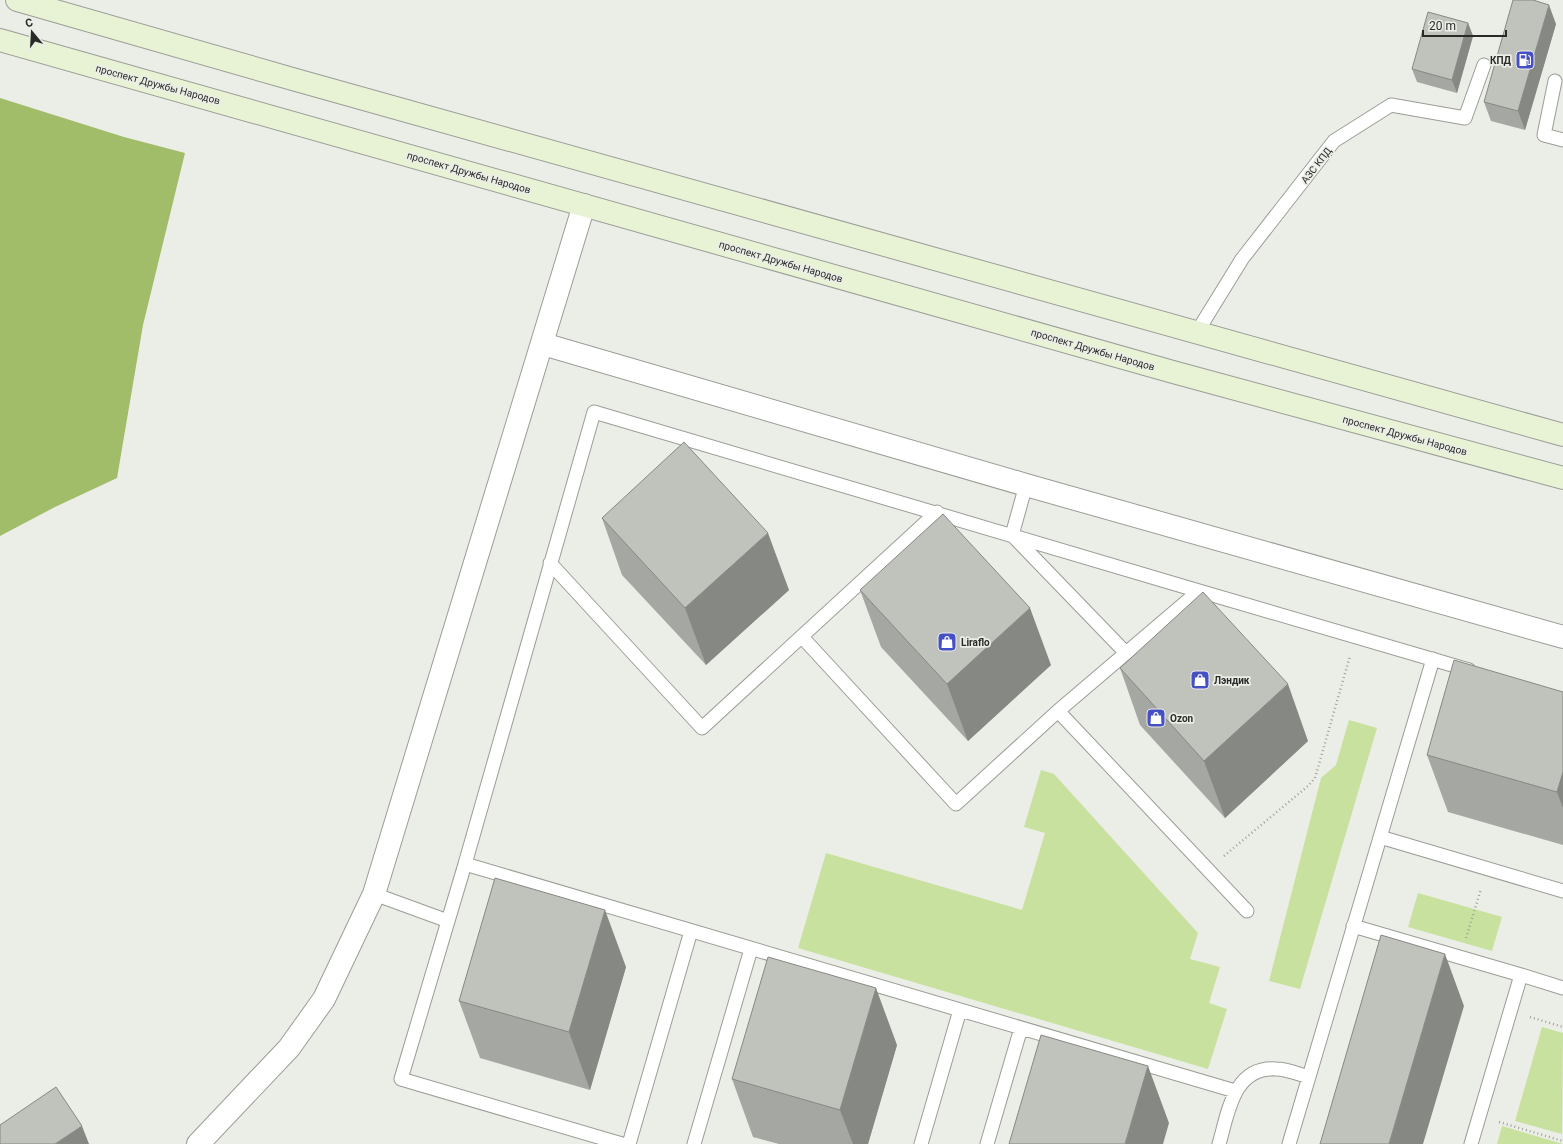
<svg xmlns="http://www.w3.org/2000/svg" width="1563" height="1144" viewBox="0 0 1563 1144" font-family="Roboto,sans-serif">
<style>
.green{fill:#c9e19e}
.forest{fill:#a1bd69}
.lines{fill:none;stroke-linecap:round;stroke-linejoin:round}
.lane-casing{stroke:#9b9d97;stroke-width:15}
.street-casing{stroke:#9b9d97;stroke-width:24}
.secondary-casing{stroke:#9b9d97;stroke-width:24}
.path{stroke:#a0a19c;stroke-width:2.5;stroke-dasharray:1 3;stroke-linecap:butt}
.lane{stroke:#fff;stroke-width:13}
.street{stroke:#fff;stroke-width:22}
.secondary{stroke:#e8f2d5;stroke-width:22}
.wall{fill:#a5a7a2}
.shaded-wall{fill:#868884}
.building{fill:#c0c2bc;stroke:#868884}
.labels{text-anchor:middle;stroke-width:3.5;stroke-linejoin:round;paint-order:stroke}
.poi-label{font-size:10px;font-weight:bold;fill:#2a2a28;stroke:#ebeee7;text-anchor:start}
.street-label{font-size:10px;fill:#2a2a28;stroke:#ebeee7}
</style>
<rect width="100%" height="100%" fill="#ebeee7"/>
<path class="green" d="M1349 720 1377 728 1300 989 1269 981 1321 778 1336 765Z
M1041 770 1054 774 1198 933 1190 959 1220 967 1209 1003 1227 1009 1208 1069 798 948 826 853 1022 910 1045 833 1024 827Z
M1418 893 1502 917 1492 951 1408 927Z
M1542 1027 1563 1033 1562 1134 1515 1121Z
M1502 1126 1563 1144H1497Z"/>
<path class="forest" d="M0 98 124 137 185 153 143 325 117 478 55 507 0 536Z"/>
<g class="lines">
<g class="lane-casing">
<path id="lane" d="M1555 81 1544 135 1563 140
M1197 332 1242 259 1334 141 1391 105 1465 118 1484 65
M1026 485 1012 535 1126 653
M550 563 702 728 937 512
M802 637 956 804 1058 711
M1380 837 1563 891
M465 864 594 412 1199 591
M374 894 448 921
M1247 911 1058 711 1199 591 1469 670
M1353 926 1521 975 1471 1144
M1521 975 1563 988
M622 1144 401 1079 465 864 1235 1091
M629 1144 691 931
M694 1144 751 949
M921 1144 960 1010
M987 1144 1021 1028
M1219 1144C1228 1114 1233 1066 1276 1069 1287 1069 1298 1074 1309 1077
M1289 1144 1433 659"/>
</g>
<g class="street-casing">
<path id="street" d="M543 344 1026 485 1563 637
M198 1144 289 1048 324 999 374 894 584 205"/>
</g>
<g class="secondary-casing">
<path id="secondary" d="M17 0 296 80 1563 435
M0 40 1173 372 1563 478"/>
</g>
<path class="path" d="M1224 856 1308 786 1315 778 1350 656
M1466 938 1481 889
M1530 1017 1563 1027
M1499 1122 1563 1141"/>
<use href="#lane" class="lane"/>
<use href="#street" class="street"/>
<use href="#secondary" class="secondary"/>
</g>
<path class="wall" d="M1468 23 1473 36 1457 93 1417 82 1412 69Z
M1556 24 1525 130 1491 121 1484 102Z
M602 518 789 590 706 665 622 575Z
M860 590 1051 665 968 741 881 647Z
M1120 668 1308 741 1225 818 1140 725Z
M1563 692V845L1448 812 1427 755Z
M626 967 590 1090 480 1058 459 1001Z
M897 1045 868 1144H779L753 1137 732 1079Z"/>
<path class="shaded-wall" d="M1549 5 1556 24 1525 130 1518 111Z
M1468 23 1473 36 1457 93 1452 80Z
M768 533 789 590 706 665 685 608Z
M1030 608 1051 665 968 741 947 684Z
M1288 684 1308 741 1225 818 1204 761Z
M1563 772V808L1557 792Z
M605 910 626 967 590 1090 569 1032Z
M1445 954 1464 1006 1423 1144H1389Z
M876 988 897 1045 868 1144H853L840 1110Z
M1148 1066 1169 1123 1163 1144H1125Z
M82 1126 89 1144H55Z"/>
<path class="building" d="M1513 0H1533L1549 5 1518 111 1484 102Z
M1428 12 1468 23 1452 80 1412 69Z
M684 442 768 533 685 608 602 518Z
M943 514 1030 608 947 684 860 590Z
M1203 592 1288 684 1204 761 1120 668Z
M1454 660 1563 692V772L1557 792 1427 755Z
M495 878 605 910 569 1032 459 1001Z
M1381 935 1445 954 1389 1144H1320Z
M768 957 876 988 840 1110 732 1079Z
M1041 1035 1148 1066 1125 1144H1009Z
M56 1087 82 1126 55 1144H0V1125Z"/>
<defs>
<g id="fuel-square" transform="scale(1)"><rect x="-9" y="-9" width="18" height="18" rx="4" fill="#4650c5" stroke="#ebeee7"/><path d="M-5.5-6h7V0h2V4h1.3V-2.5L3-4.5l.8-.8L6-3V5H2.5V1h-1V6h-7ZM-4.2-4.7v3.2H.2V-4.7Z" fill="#fff"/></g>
<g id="shop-square" transform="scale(1)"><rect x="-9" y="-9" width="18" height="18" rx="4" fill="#4650c5" stroke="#ebeee7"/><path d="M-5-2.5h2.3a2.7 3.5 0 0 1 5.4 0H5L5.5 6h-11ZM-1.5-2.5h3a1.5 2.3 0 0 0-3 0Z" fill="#fff"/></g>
</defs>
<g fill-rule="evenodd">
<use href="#fuel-square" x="1525" y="60"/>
<use href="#shop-square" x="947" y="642"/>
<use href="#shop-square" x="1200" y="680"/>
<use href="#shop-square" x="1156" y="718"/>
</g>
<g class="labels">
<g class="poi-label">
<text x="1511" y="64" text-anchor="end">КПД</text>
<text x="961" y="646">Liraflo</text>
<text x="1214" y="684">Лэндик</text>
<text x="1170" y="722">Ozon</text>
</g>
<g class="street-label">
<text transform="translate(158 84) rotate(15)" y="4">проспект Дружбы Народов</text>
<text transform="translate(1316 165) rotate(-52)" y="4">АЗС КПД</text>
<text transform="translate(469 172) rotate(16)" y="4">проспект Дружбы Народов</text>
<text transform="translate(781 261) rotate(16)" y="4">проспект Дружбы Народов</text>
<text transform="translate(1093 349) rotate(16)" y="4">проспект Дружбы Народов</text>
<text transform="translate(1405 435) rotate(15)" y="4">проспект Дружбы Народов</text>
</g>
</g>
<g transform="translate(32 32) rotate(342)" stroke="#ebeee7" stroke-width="3" paint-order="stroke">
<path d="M0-3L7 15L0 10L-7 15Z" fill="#2a2a28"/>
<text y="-6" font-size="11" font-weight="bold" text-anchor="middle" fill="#2a2a28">С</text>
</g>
<path d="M1423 30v6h83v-6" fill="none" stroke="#2a2a28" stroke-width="2"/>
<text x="1429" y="30" font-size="12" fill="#2a2a28" stroke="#ebeee7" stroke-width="3" paint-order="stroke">20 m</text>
</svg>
